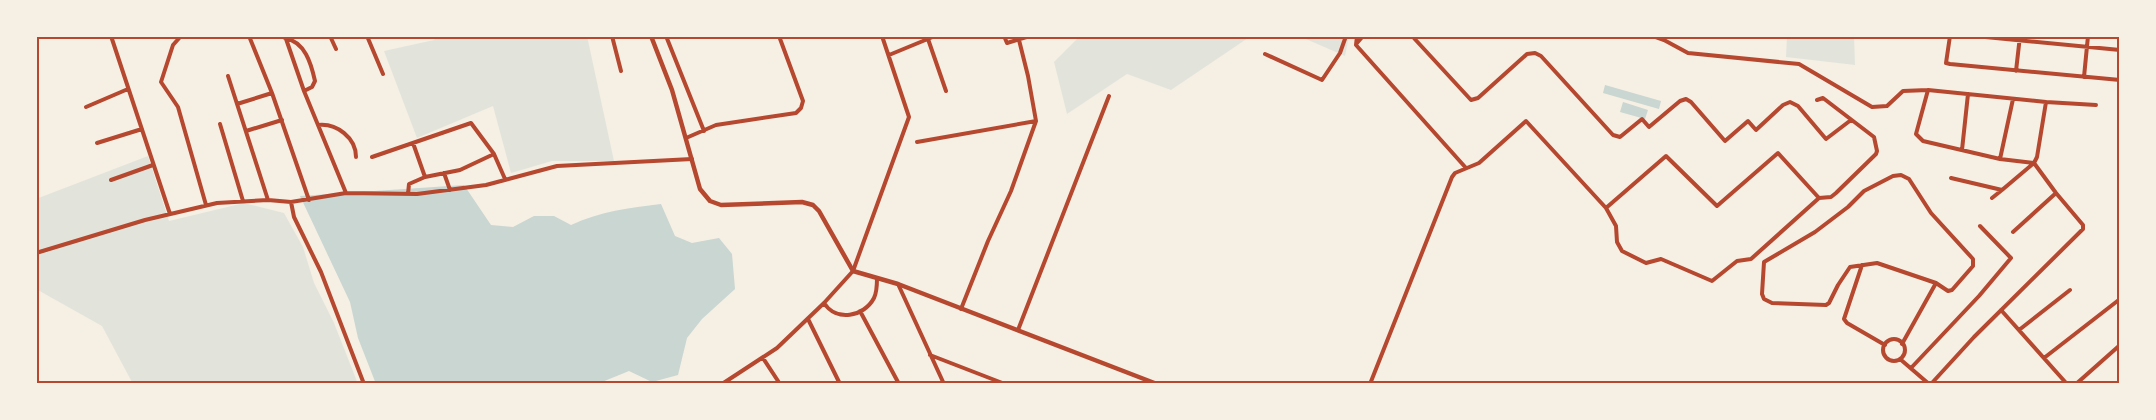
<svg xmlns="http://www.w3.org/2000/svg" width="2156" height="420" viewBox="0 0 2156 420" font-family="'Exo 2',sans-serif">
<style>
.green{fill:#e2e4dc}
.water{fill:#c9d6d2}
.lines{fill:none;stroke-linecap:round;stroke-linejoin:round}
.minor{stroke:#b5482f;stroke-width:4}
.tertiary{stroke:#b5482f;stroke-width:4.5}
.neatline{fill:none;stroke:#b5482f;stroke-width:2}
</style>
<rect width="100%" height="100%" fill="#f6efe4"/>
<path class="green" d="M438 36H587L614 161H552L511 173 493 106 417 138 384 51 434 40Z
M1080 36H1251L1171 90 1127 74 1067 114 1054 62Z
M1299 36H1349L1345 56Z
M1787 36H1854L1855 65 1786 57Z
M148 156 169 221 244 203 284 213 303 247 314 283 334 323 358 384H133L102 326 36 289V199Z"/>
<path class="water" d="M1605 85 1661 101 1659 109 1603 93Z
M1623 102 1648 110 1645 119 1620 112Z
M464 185 491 225 513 227 534 216H554L571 225C601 211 629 208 661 204L675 236 692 243 719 238 732 254 735 289 702 319 687 338 678 375 652 382 629 371 597 384H376L358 338 350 302 300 196Z"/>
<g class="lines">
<path class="minor" d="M111 36 170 214
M181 36 173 45 161 82 178 107 206 205
M249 36 272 93 309 200
M330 36 336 49
M367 36 383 74
M612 36 621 71
M666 36 704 131
M1004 36 1007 43 1030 36
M1357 36 1356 45 1466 168
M1412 36 1471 100 1478 98 1527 54 1535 53 1541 56 1613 135 1620 137 1642 119 1649 127 1680 101 1686 99 1691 102 1725 141 1748 121 1756 130 1783 105 1790 102 1798 106 1826 139 1851 120
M1653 36 1664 40 1688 53 1799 64 1872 107 1887 106 1903 91 1928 90
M1950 36 1946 63 1950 64 2120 80
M1975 36 2120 50
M285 38C305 42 311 63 315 81L312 87 304 91
M928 39 946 91
M1019 40 1028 76 1036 121
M1357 43 1363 36
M1265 54 1322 80 1340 53 1346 36
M889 55 935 36
M2016 71 2020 36
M228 76 268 200 291 202 346 193 304 91 285 36
M2084 77 2088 36
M2046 102 2096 105
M237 104 272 93
M86 107 128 89
M220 124 243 201
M318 125C337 123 356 138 356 157
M246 131 282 120
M686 138 716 125 796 113 801 108 803 101 779 36
M917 142 1036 121 1011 191 988 241 961 309
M97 143 142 129
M413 143 425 177 460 170 494 154
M1962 150 1968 94
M372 157 471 123 494 154 505 179
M2000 159 2013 99
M444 173 450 190
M1901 175 1909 179 1931 213 1973 259V266L1952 290 1948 291 1936 283 1877 263 1850 267 1838 285 1829 303 1826 305 1772 303 1764 299 1762 294 1764 262 1815 232 1848 207 1864 191 1893 176Z
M111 180 153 165
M346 193 417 194 486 185 557 166 692 159
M408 194 409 184 425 177
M1992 198 2002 190
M291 202 294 217 321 272 364 384
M1606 208 1616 226 1617 242 1622 251 1646 263 1661 259 1712 281 1737 261 1751 259 1819 198 1831 197 1836 193 1876 154 1877 151 1874 137 1823 98 1817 100
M2013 232 2056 193
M36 253 145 220 217 203 268 200
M1862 265 1844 319 1847 323 1885 345
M898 284 944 384
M824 303C836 322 864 317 874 298 877 292 877 284 877 278
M2001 310 2067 384
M860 311 899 384
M808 319 840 384
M1018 330 1109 96
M2019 330 2070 290
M1883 350a11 11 0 1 1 22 0a11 11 0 1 1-22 0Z
M1902 344 1936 283
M930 355 1005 384
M763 358 780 384
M2044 358 2120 299
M1900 359 1929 384
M1911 368 1979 296 2011 258 1980 226
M722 384 777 348 824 303 853 271 909 117 882 36
M1370 384 1452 177 1455 173 1479 163 1526 121 1606 208 1666 156 1717 206 1778 153 1819 198
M1931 384 1974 337 2083 229V225L2056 193 2034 163 2000 159 1923 141 1916 134 1928 90 2046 102 2037 157 2034 163 2002 190 1951 178
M2076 384 2120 345"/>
<path class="tertiary" d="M651 36 672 90 700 189 710 201 721 205 802 202 813 205 819 211 853 271 898 284 1157 384"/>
</g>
<rect width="2156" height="420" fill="none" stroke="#f6efe4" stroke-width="75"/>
<rect x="38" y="38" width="2080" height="344" class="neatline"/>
</svg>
